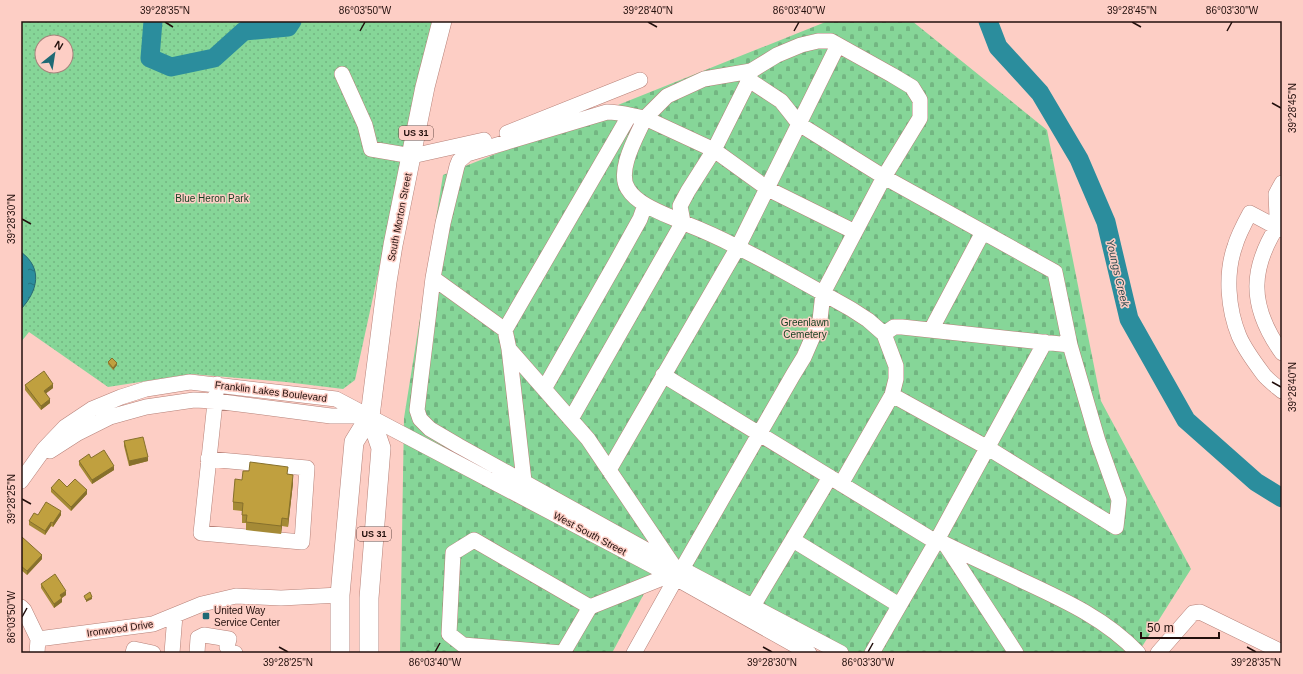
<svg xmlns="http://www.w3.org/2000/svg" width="1303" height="674" viewBox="0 0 1303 674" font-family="Helvetica,sans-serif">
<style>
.cemetery{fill:url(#cemetery-stones)}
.park{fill:url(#park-dots);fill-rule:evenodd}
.water{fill:url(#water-ripples);stroke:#286772}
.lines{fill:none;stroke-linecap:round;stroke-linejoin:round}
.river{stroke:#2b8d9d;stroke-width:19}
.minor-casing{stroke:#b68178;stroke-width:16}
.major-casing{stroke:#b68178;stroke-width:20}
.minor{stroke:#fff;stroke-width:15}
.major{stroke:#fff;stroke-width:19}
.wall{fill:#a58a36}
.shaded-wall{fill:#86702c}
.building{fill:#c0a03f;stroke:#86702c}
.ticks{fill:none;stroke:#220f0c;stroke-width:1.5}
.poi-dot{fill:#206975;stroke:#fdcec5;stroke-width:1.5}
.labels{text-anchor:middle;stroke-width:3;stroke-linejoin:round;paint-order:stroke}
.shield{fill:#fdcec5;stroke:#644844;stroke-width:1}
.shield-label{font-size:9px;font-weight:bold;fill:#220f0c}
.park-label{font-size:10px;fill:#133f20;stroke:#fdcec5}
.street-label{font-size:10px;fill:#220f0c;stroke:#fdcec5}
.poi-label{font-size:10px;fill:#220f0c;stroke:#fdcec5;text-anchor:start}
.water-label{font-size:11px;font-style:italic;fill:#2d4a4f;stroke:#fdcec5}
.neatline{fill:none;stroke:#220f0c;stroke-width:1.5}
.ticks-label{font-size:10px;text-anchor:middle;fill:#220f0c}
</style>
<defs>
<pattern id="cemetery-stones" width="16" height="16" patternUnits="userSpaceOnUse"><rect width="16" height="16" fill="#86d698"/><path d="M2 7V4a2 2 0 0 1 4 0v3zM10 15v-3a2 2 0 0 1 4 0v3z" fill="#73b682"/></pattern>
<pattern id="park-dots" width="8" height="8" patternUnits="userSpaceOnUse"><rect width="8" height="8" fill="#86d698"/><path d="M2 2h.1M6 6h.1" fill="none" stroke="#73b682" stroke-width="1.8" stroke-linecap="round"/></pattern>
<pattern id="water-ripples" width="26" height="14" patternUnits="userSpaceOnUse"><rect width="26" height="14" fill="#2b8d9d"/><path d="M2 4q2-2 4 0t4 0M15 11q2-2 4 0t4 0" fill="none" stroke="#24727e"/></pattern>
</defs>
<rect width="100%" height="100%" fill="#fdcec5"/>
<path class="cemetery" d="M828 21H912L1047 130 1101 401 1191 569 1138 653H827L660 564 612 653H400L404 418 443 175Z"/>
<path class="park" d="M21 21H433L355 380 343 389 286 382 191 374 108 387 29 332 21 342ZM42 42H66V66H42Z"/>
<path class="water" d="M21 252C43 268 38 291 21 309Z"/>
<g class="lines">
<path class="river" d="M153 21 150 58 171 67 214 58 244 31 288 27 292 21
M988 21 998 47 1040 93 1079 159 1106 222 1129 319 1186 420 1256 482 1282 498"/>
<g class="minor-casing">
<path id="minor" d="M342 74 365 125 371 149 412 156 484 140
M749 80 781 101 789 111 799 124 884 177 1055 272 1070 345 1098 441 1119 500 1116 527 988 448 892 395 896 379V366L884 334 868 320 851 309C813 288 776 266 737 247 720 238 702 230 684 223 668 215 638 206 628 189 616 171 637 136 645 118L714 150 768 189 855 232
M507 133 640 80
M1282 219C1249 267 1248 305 1282 353
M1276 227 1277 217 1276 194 1282 183
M1282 230 1250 213C1244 224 1238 235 1235 246 1225 274 1228 309 1239 336 1245 350 1255 363 1264 375 1269 381 1276 386 1282 391
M433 278 417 410 420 419 430 429 459 446 670 563
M505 330 629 116
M931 330 983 232
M884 334 894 327H902L1070 345
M509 349 524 481
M663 375 936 542 945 544 1016 653
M544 389 615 264 640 219 645 205
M571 419 683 222 680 206 688 191 714 150 749 80 751 71
M50 451 78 433 110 417 146 407 194 400 215 401 331 416H366
M208 459 307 468 302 542 201 533 217 384
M609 470 738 247 838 45
M21 481 44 449 65 427 92 409 121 397 146 389 190 382 336 399 670 575 809 653
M841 484 892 395
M793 540 899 605
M945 544C971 557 998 569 1025 582 1066 601 1107 620 1138 653
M753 606 830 477
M21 607 24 610 38 639 37 653
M38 639 153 624 202 604 236 596 281 598 340 595
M133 653 134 649 153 653
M172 653 175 615
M197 653 198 638 204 635 229 639 227 647 230 652 235 653
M562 653 463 645 449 634 453 553 474 540 590 607
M563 653 590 607 670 575
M634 653 676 578 682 569 793 375 804 357 820 320 823 293 884 177 920 118V100L912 87 892 75 831 41H818L801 45 777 55 751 71 704 79 667 96 645 118C632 116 621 112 607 112L467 154 459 161 457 166 443 223 433 278 505 330 509 349 588 439 673 565 682 569 841 653
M872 653 936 542 1045 342
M1158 653 1193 613 1200 612 1282 652"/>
</g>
<g class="major-casing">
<path id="major" d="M340 653V595L354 442 370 416 387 282 393 245 425 87 442 21
M369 653V598L381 448 370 416"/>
</g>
<use href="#minor" class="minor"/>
<use href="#major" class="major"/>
</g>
<path class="wall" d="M108 362 117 365 113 370 108 364Z
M25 385 53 388 46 393 50 403 41 410 25 390Z
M124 441 148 461 129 466 124 446Z
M91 458 114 470 92 484 79 465V461Z
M288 474 293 483 288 527 282 526 281 534 246 530V523H242V511L233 510V502L242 480Z
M67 487 87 494 71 511 51 492V488Z
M38 515H61L53 527 51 526 45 535 29 525V521Z
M21 538 42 559 27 575 21 570Z
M41 584 66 595 62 598V602L54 608 41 588Z"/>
<path class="shaded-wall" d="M117 363V365L113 370V368Z
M53 384V388L44 395V391Z
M50 399V403L41 410V406Z
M148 457V461L129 466V461Z
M114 466V470L92 484V480Z
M293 475V483L288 527V519Z
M87 490V494L71 511V507Z
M61 511V515L53 527V523Z
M282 518V526L281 534V526Z
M51 522V526L45 535V531Z
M42 555V559L27 575V571Z
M66 591V595L60 599V595Z
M92 597V599L86 602V600Z
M62 598V602L54 608V604Z"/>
<path class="building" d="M112 358 117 363 113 368 108 362Z
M44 371 53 384 44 391 50 399 41 406 25 385Z
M143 437 148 457 129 461 124 441Z
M104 450 114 466 92 480 79 461 89 454 91 458Z
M250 462 288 467 287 474 293 475 288 519 282 518 281 526 246 522 247 515H242L243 503 233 502 235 479 242 480 243 471H249Z
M59 479 67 487 75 479 87 490 71 507 51 488Z
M46 502 61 511 53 523 51 522 45 531 29 521 34 513 38 515Z
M22 537 42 555 27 571 21 566V538Z
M55 574 66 591 60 595 62 598 54 604 41 584Z
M90 592 92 597 86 600 84 596Z"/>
<path class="ticks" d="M165 22 173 27M648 22 657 27M1132 22 1141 27M360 31 365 22M794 31 799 22M1227 31 1232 22M1272 103 1281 108M22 219 31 224M1272 382 1281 387M22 499 31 504M22 617 27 608M279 647 288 652M763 647 772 652M1247 647 1256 652M435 652 440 643M868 652 873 643"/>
<rect class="poi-dot" x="202" y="612" width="8" height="8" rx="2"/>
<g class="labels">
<g class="shield">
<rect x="399" y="126" width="34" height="14" rx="3"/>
<rect x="357" y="527" width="34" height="14" rx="3"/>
</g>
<g class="shield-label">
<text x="416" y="136">US 31</text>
<text x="374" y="537">US 31</text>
</g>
<g class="park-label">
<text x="212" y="202">Blue Heron Park</text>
<text x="805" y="326">Greenlawn<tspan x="805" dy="12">Cemetery</tspan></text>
</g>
<g class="street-label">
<text transform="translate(399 217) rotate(-79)" y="4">South Morton Street</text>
<text transform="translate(271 391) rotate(7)" y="4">Franklin Lakes Boulevard</text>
<text transform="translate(590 533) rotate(28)" y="4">West South Street</text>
<text transform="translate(120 628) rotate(-8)" y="4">Ironwood Drive</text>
</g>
<g class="poi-label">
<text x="214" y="614">United Way<tspan x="214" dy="12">Service Center</tspan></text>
</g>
<g class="water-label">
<text transform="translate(1118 273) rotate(77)" y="4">Youngs Creek</text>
</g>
</g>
<rect width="1303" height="674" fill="none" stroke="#fdcec5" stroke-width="44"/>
<g transform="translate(54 54) rotate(30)"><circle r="19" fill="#fdcec5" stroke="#a5827b"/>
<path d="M0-3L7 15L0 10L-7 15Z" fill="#206975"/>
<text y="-6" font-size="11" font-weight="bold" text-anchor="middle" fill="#220f0c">N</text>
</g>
<path d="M1141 632v6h78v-6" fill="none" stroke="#220f0c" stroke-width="2"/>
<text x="1147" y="632" font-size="12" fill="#220f0c" stroke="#fdcec5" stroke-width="3" paint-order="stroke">50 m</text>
<rect x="22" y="22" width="1259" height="630" class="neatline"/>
<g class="ticks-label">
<text x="165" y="14">39°28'35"N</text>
<text x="365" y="14">86°03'50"W</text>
<text x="648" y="14">39°28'40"N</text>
<text x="799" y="14">86°03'40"W</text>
<text x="1132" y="14">39°28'45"N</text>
<text x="1232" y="14">86°03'30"W</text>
<text transform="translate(1292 108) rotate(-90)" y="4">39°28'45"N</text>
<text transform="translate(11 219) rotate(-90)" y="4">39°28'30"N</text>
<text transform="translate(1292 387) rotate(-90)" y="4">39°28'40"N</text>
<text transform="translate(11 499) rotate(-90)" y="4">39°28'25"N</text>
<text transform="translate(11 617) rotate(-90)" y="4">86°03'50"W</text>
<text x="288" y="666">39°28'25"N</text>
<text x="435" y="666">86°03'40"W</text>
<text x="772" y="666">39°28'30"N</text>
<text x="868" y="666">86°03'30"W</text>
<text x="1256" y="666">39°28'35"N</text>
</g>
</svg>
